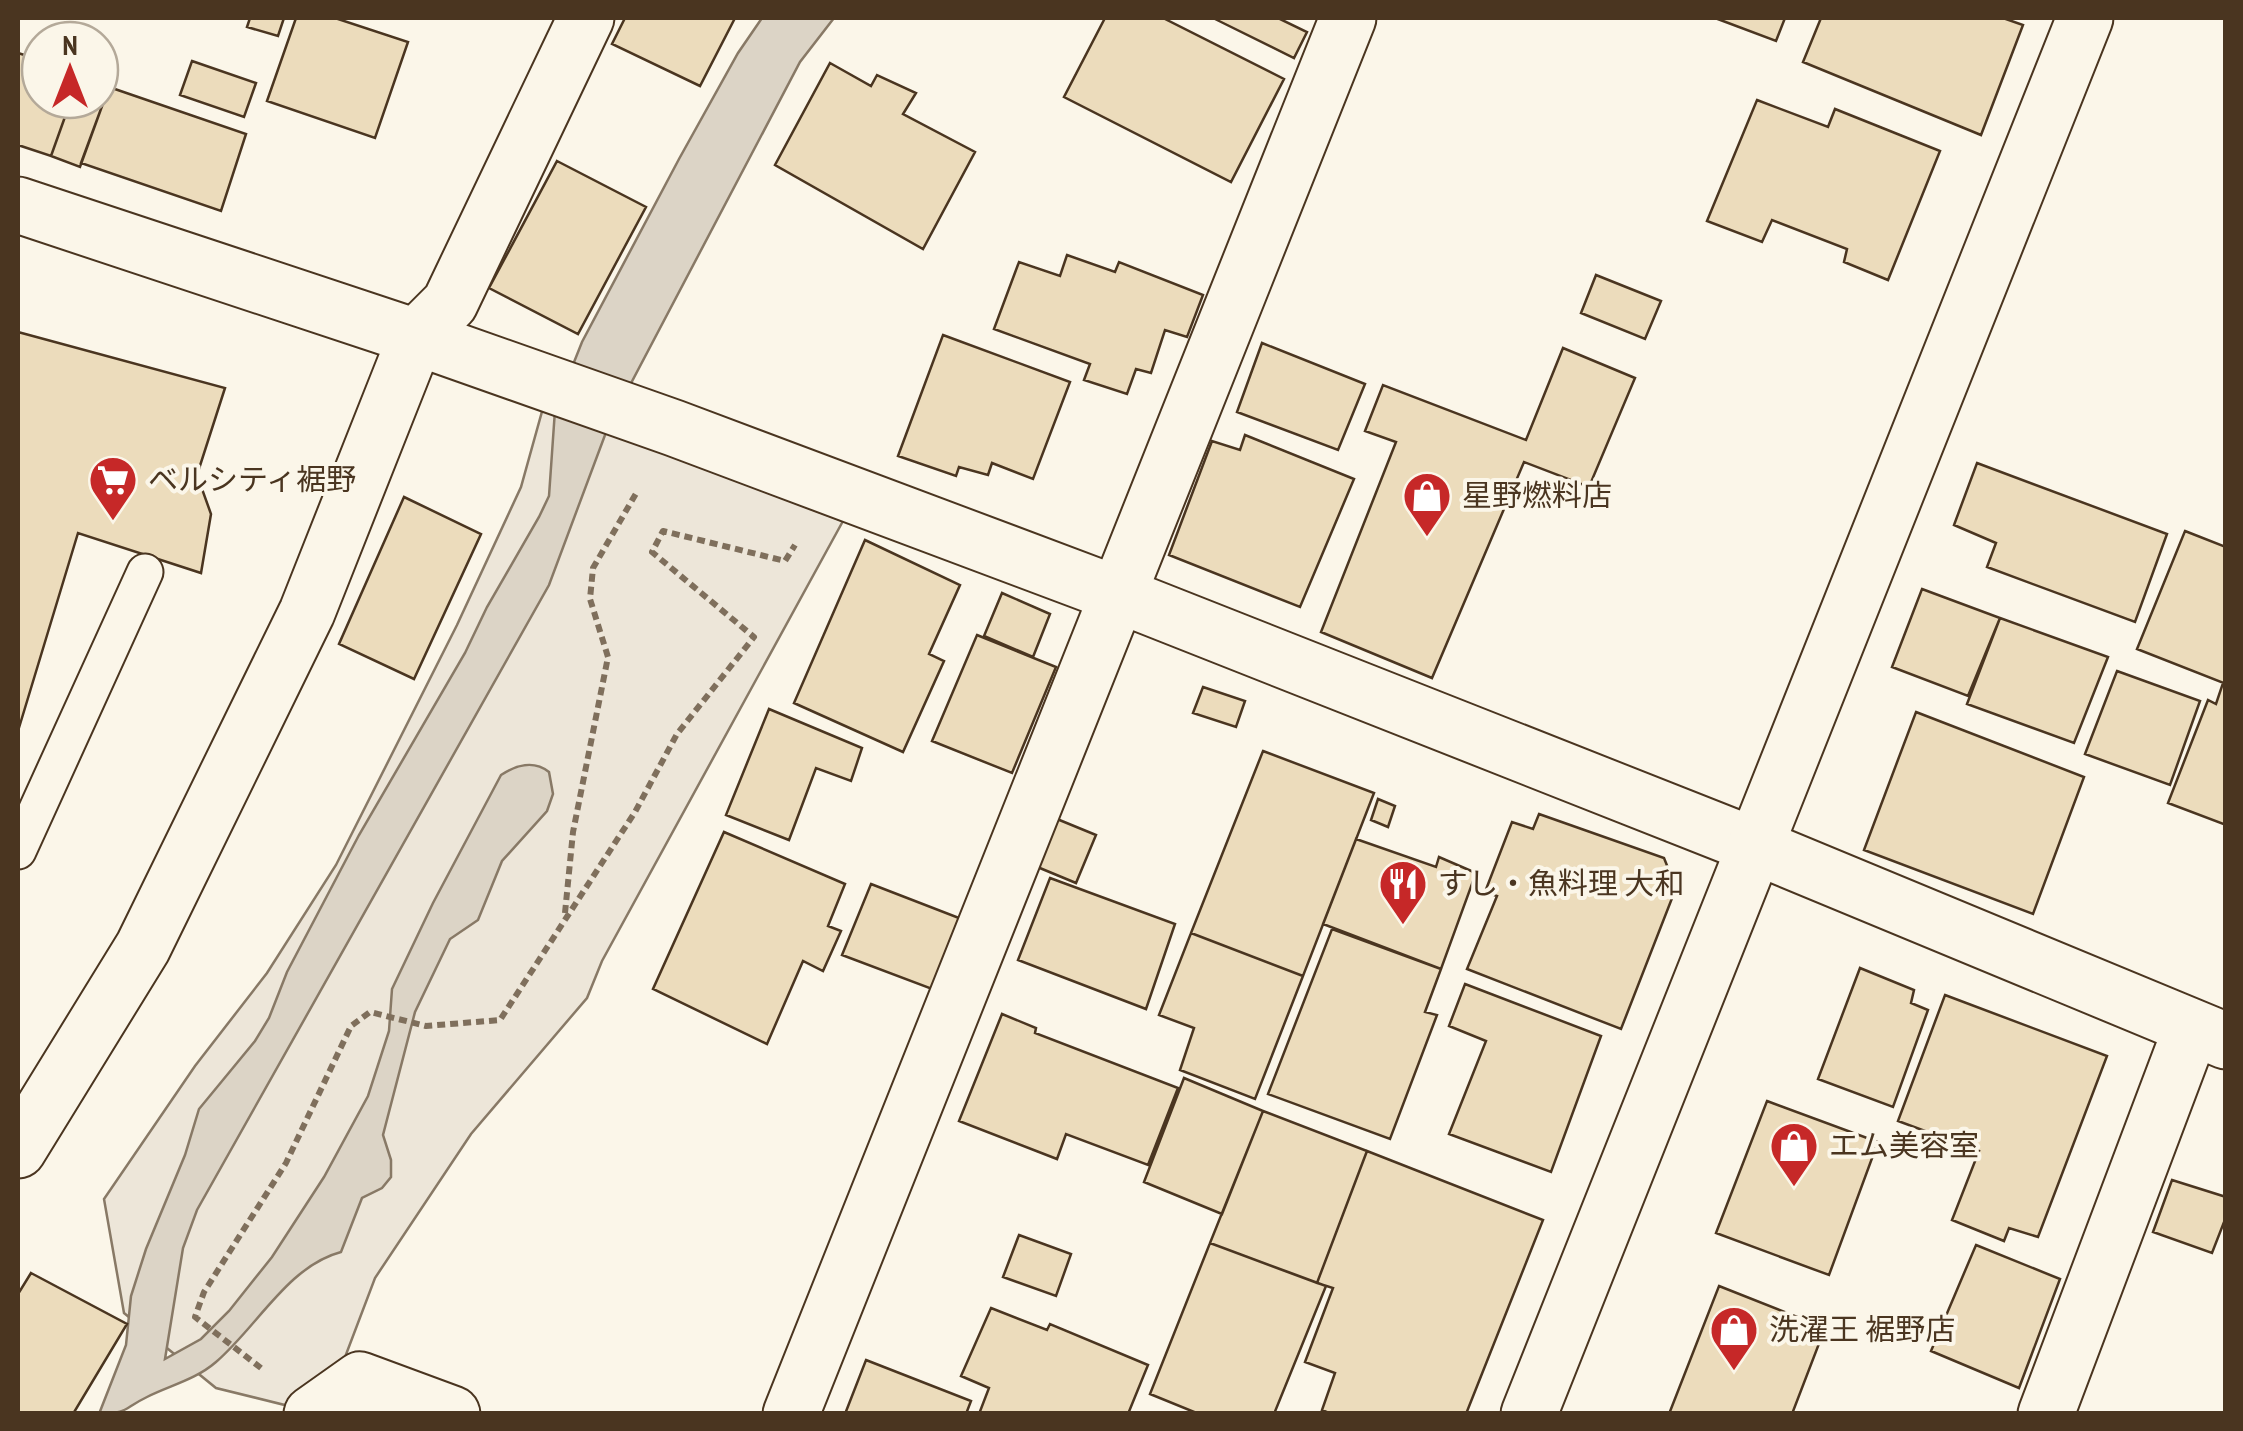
<svg xmlns="http://www.w3.org/2000/svg" width="2243" height="1431" viewBox="0 0 2243 1431" font-family="'PT Sans Narrow','Noto Sans JP',sans-serif">
<style>
.green{fill:#ede6d9;stroke:#887966;stroke-width:2.5}
.water{fill:#dcd4c6;stroke:#887966;stroke-width:2.5}
.building{fill:#ecdcbc;stroke:#4a3520;stroke-width:2.5}
.lines{fill:none;stroke-linecap:round;stroke-linejoin:round}
.lane-casing{stroke:#4a3520;stroke-width:39}
.street-casing{stroke:#4a3520;stroke-width:59}
.secondary-casing{stroke:#4a3520;stroke-width:59}
.path{stroke:#7f6f5c;stroke-width:6;stroke-dasharray:8 5;stroke-linecap:butt}
.lane{stroke:#fbf6e9;stroke-width:35}
.street{stroke:#fbf6e9;stroke-width:55}
.secondary{stroke:#fbf6e9;stroke-width:55}
.labels{text-anchor:middle;stroke-width:8;stroke-linejoin:round;paint-order:stroke}
.poi-label{font-size:30px;fill:#4a3520;stroke:#fbf6e9;text-anchor:start}
</style>
<rect width="100%" height="100%" fill="#fbf6e9"/>
<path class="green" d="M543 408 843 521 602 961 587 998 471 1134 375 1278 328 1402 317 1413 216 1388 124 1313 104 1199 195 1066 267 973 336 865 457 625 521 487Z"/>
<path class="water" d="M762 18H834L800 62 608 427 549 585 197 1210 183 1248 165 1359 201 1339 229 1311 272 1257 324 1177 368 1096 389 1031 392 989 433 903 501 775C516 765 534 760 549 772L553 794 547 811 502 861 478 920 450 939 415 1012 383 1135 391 1160V1177L382 1188 362 1198 341 1252C288 1266 257 1327 216 1362 195 1380 171 1385 147 1397 122 1409 130 1413 99 1414L126 1345 131 1296 146 1249 185 1155 199 1109 255 1041 269 1018 287 972 359 835 465 653 487 607 539 517 549 496 555 410 582 342 679 159 738 53Z"/>
<path class="building" d="M250 18H284L278 36 247 27Z
M296 18H335L408 42 375 138 267 101Z
M625 18H735L700 86 612 44Z
M1105 18H1163L1284 79 1231 182 1064 97Z
M1213 18H1278L1307 32 1294 58Z
M1715 18H1785L1776 41Z
M1821 18H2003L2023 25 1981 135 1803 62Z
M18 53 40 60V100H71L51 156 18 145Z
M192 61 256 83 244 117 180 95Z
M830 63 871 86 877 75 916 93 903 114 975 152 923 249 775 165Z
M100 84 109 87 80 167 51 156 71 100H100Z
M109 87 246 134 221 211 81 163Z
M1757 100 1828 127 1835 109 1940 151 1888 280 1844 262 1847 249 1772 220 1762 242 1707 221Z
M557 161 646 207 578 334 489 288Z
M1067 255 1115 272 1119 262 1203 295 1187 337 1165 330 1151 373 1136 369 1127 394 1084 380 1090 364 994 329 1019 262 1060 276Z
M1596 275 1661 301 1645 339 1581 313Z
M18 332 225 388 197 475 211 514 201 573 78 533 18 731Z
M943 335 1070 382 1033 479 992 463 988 475 959 467 956 476 898 456Z
M1262 343 1365 384 1338 450 1237 412Z
M1563 348 1635 378 1589 487 1524 462 1432 678 1321 632 1396 442 1365 431 1383 385 1526 440Z
M1245 435 1354 479 1300 607 1169 555 1212 441 1240 450Z
M1977 463 2167 534 2135 622 1987 567 1996 543 1954 525Z
M404 497 481 534 414 679 339 644Z
M2185 531 2226 547V684L2137 649Z
M865 540 960 585 929 654 944 661 903 752 794 703Z
M1922 589 2000 618 1968 696 1892 667Z
M1002 593 1050 614 1033 657 984 636Z
M2000 618 2108 657 2074 743 1967 704Z
M977 635 1056 667 1012 773 932 741Z
M2117 671 2200 701 2170 785 2085 754Z
M2223 683 2226 684V825L2168 803 2208 700 2216 704Z
M1203 687 1245 701 1236 727 1193 713Z
M769 709 862 748 851 781 816 768 789 840 726 815Z
M1916 712 2084 777 2033 914 1864 850Z
M1263 751 1374 793 1303 976 1191 933Z
M1378 799 1395 806 1388 827 1371 820Z
M1539 814 1664 858 1676 888 1621 1029 1467 969 1497 896 1485 892 1512 822 1533 829Z
M1057 819 1096 835 1076 883 1035 866Z
M724 832 845 884 828 926 841 931 823 971 803 961 767 1044 653 989Z
M1356 839 1436 867 1439 857 1476 873 1441 969 1323 924Z
M1050 878 1175 924 1146 1009 1018 960Z
M871 884 959 918 932 989 842 955Z
M1332 929 1441 969 1425 1012 1437 1015 1390 1139 1268 1094Z
M1191 933 1303 976 1255 1099 1180 1070 1194 1028 1159 1015Z
M1860 968 1914 990 1911 1003 1928 1010 1893 1107 1818 1079Z
M1465 984 1601 1036 1551 1172 1449 1134 1486 1041 1449 1026Z
M1945 995 2107 1056 2038 1237 2009 1228 2004 1241 1952 1220 1979 1151 1898 1121Z
M1002 1014 1036 1028 1035 1033 1178 1088 1148 1165 1066 1134 1057 1159 959 1121Z
M1184 1078 1263 1111 1222 1214 1144 1182Z
M1767 1101 1878 1142 1829 1275 1716 1233Z
M1263 1111 1367 1151 1317 1283 1210 1243Z
M1367 1151 1543 1220 1466 1414H1331L1322 1410 1335 1373 1305 1362 1333 1288 1317 1283Z
M2172 1180 2226 1197V1217L2212 1253 2153 1232Z
M1019 1235 1071 1254 1056 1296 1003 1277Z
M1210 1243 1326 1286 1274 1414H1199L1150 1394Z
M1976 1245 2060 1279 2019 1388 1931 1351Z
M31 1273 127 1324 73 1414H18V1294Z
M1719 1286 1825 1328 1792 1414H1669Z
M991 1308 1047 1330 1050 1324 1148 1365 1128 1414H979L989 1388 961 1376Z
M866 1360 971 1401 966 1414H845Z"/>
<g class="lines">
<g class="lane-casing">
<path id="lane" d="M18 851 145 572"/>
</g>
<g class="street-casing">
<path id="street" d="M18 205 416 337 674 428 1119 595 1755 846 2226 1041
M18 1150 143 947 307 612 416 337 450 303 586 18
M312 1414 360 1380 452 1414
M791 1414 1348 18
M2046 1414 2192 1027"/>
</g>
<g class="secondary-casing">
<path id="secondary" d="M1529 1414 2085 18"/>
</g>
<path class="path" d="M565 913 573 832 608 657 590 599 593 568 638 490
M261 1368 195 1317 204 1292 286 1163 351 1026 370 1012 426 1026 500 1020 635 812 677 734 754 637 652 552 663 531 785 561 795 545"/>
<use href="#lane" class="lane"/>
<use href="#street" class="street"/>
<use href="#secondary" class="secondary"/>
</g>
<defs>
<g id="supermarket-pin" transform="scale(2.5)"><path d="M0 17L-7.5 6A9.5 9.5 0 1 1 7.5 6Z" fill="#c62828" stroke="#fbf6e9"/><path d="M-6-5.5h2.5l.6 2H6L4.5 2H-2.5L-4.4-4H-6ZM-1.5 3.2a1.3 1.3 0 1 0 .1 0ZM3 3.2a1.3 1.3 0 1 0 .1 0Z" fill="#fff"/></g>
<g id="shop-pin" transform="scale(2.5)"><path d="M0 17L-7.5 6A9.5 9.5 0 1 1 7.5 6Z" fill="#c62828" stroke="#fbf6e9"/><path d="M-5-2.5h2.3a2.7 3.5 0 0 1 5.4 0H5L5.5 6h-11ZM-1.5-2.5h3a1.5 2.3 0 0 0-3 0Z" fill="#fff"/></g>
<g id="restaurant-pin" transform="scale(2.5)"><path d="M0 17L-7.5 6A9.5 9.5 0 1 1 7.5 6Z" fill="#c62828" stroke="#fbf6e9"/><path d="M-5-6h1v4h1v-4h1v4h1v-4h1v5L-1.5 .5V6h-2V.5L-5-1ZM5-6V6H3V1.5H1.5Q1.5-4 5-6Z" fill="#fff"/></g>
</defs>
<g fill-rule="evenodd">
<use href="#supermarket-pin" x="113" y="480"/>
<use href="#shop-pin" x="1427" y="496"/>
<use href="#restaurant-pin" x="1403" y="884"/>
<use href="#shop-pin" x="1794" y="1146"/>
<use href="#shop-pin" x="1734" y="1330"/>
</g>
<g class="labels">
<g class="poi-label">
<text x="148" y="490">ベルシティ裾野</text>
<text x="1462" y="506">星野燃料店</text>
<text x="1438" y="894">すし・魚料理 大和</text>
<text x="1829" y="1156">エム美容室</text>
<text x="1769" y="1340">洗濯王 裾野店</text>
</g>
</g>
<rect width="2243" height="1431" fill="none" stroke="#4a3520" stroke-width="40"/>
<g transform="translate(70 70)"><circle r="48" fill="#fbf6e9" stroke="#b4a999" stroke-width="2.5"/>
<path d="M0-8L18 38L0 25L-18 38Z" fill="#c62828"/>
<text y="-15" font-size="28" font-weight="bold" text-anchor="middle" fill="#4a3520">N</text>
</g>
</svg>
